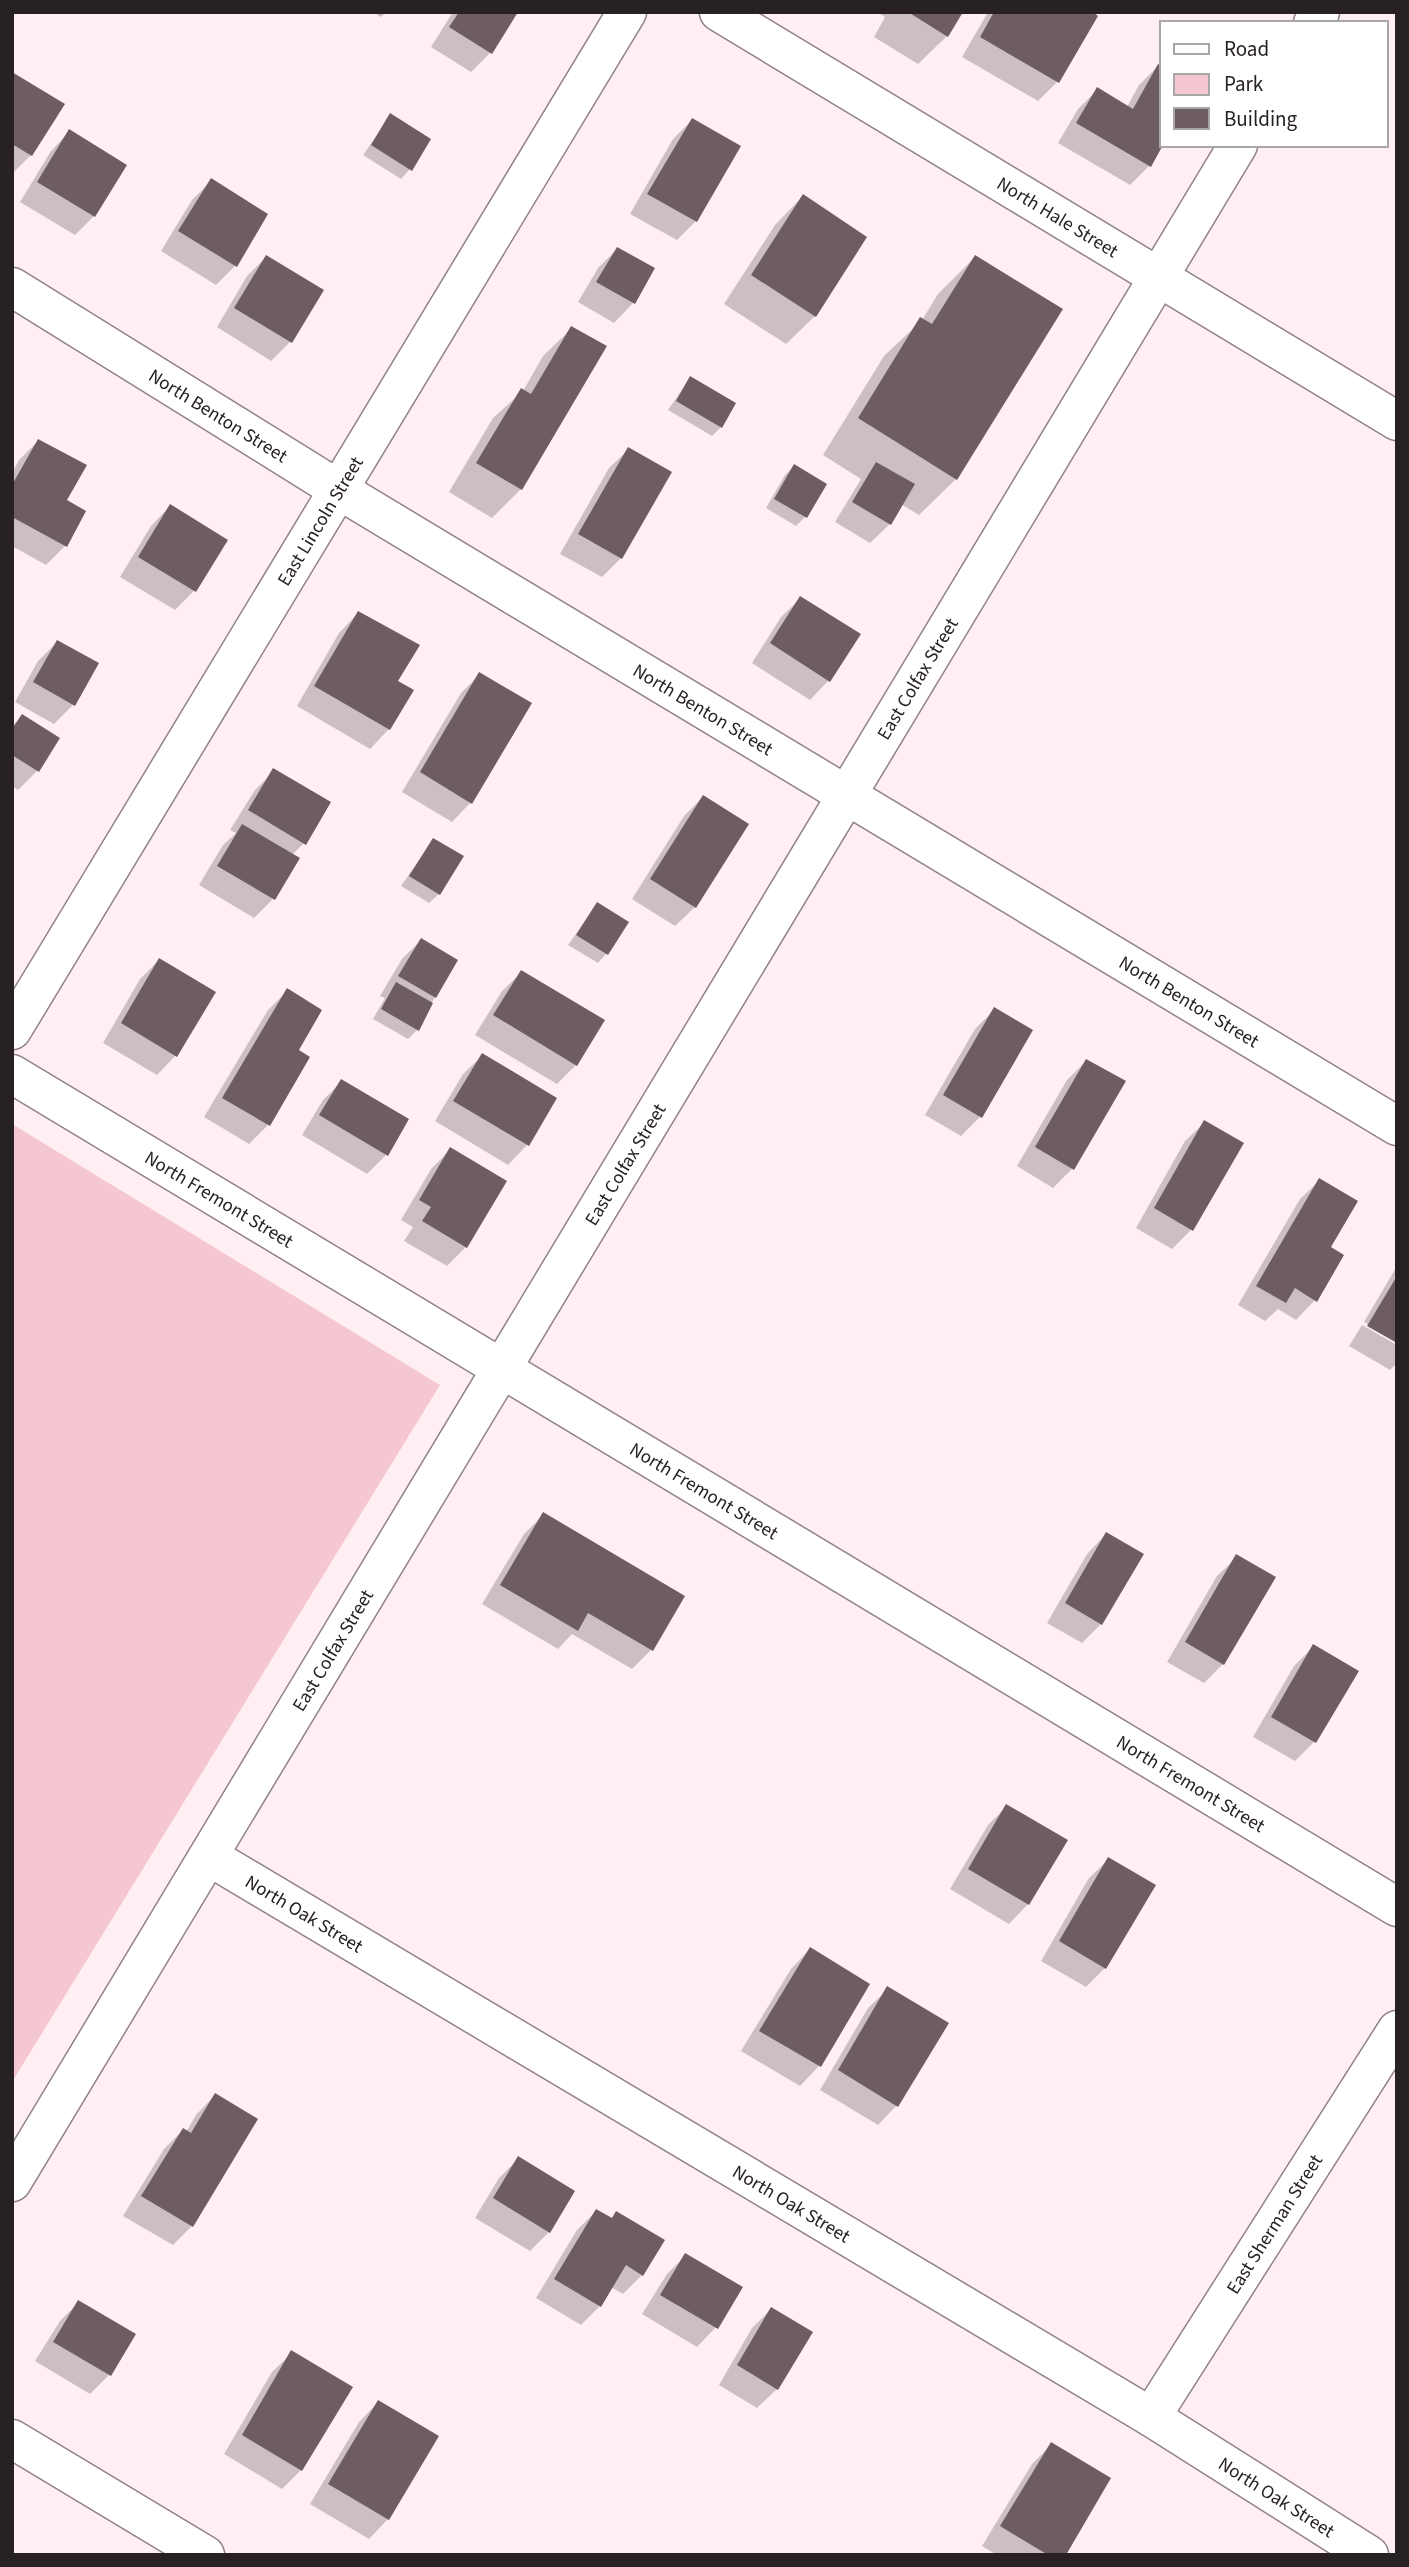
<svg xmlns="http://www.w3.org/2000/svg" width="1409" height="2567" viewBox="0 0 1409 2567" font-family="'Source Sans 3',sans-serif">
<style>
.green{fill:#f5c7d3}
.shadow{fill:#0003}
.building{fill:#6d5d61}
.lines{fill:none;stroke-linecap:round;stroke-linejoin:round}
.minor-casing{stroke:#928185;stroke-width:41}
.tertiary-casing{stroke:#928185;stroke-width:41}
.minor{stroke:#fff;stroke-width:38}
.tertiary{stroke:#fff;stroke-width:38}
.labels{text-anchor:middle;stroke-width:7;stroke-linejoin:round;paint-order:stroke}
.street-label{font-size:19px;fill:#282123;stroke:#fff}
</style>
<rect width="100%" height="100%" fill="#ffeff3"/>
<path class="green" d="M12 1124 440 1385 12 2082Z"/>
<path class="shadow" d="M373 12H386L381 17Z
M453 12H516L490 53 471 72 431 47Z
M877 12H961L947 36 918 64 874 37 885 17Z
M988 12H1089L1096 16 1057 82 1038 101 962 57Z
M1158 66 1162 68V143L1149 166 1130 185 1058 143 1078 109 1097 90 1127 107 1139 85Z
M12 74 31 155 12 174Z
M390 116 410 169 401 179 363 155Z
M692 120 696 221 677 240 630 214 673 139Z
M70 131 94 216 75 235 20 202 51 151Z
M211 181 235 266 216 285 161 251 192 200Z
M803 196 815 316 786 344 724 304 775 225Z
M617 249 652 269 633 303 614 323 578 302 598 268Z
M266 257 290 342 271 361 217 327 247 276Z
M975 257 956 479 919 515 901 504 890 524 870 543 835 522 861 479 823 455 884 356 922 320 938 294Z
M572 328 604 347 521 489 492 518 449 492 493 418 523 391 543 356Z
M690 378 721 427 712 436 668 410Z
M38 441 65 501V546L46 565 12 546V473L19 460Z
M629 449 621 558 602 577 560 554 609 468Z
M794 466 805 517 796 526 766 508 785 475Z
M170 506 194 591 175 610 120 577 151 526Z
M801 598 829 680 810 700 752 663 781 617Z
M358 613 396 681 389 729 370 749 297 706 339 633Z
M57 642 73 705 54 724 15 702 38 661Z
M480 674 471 802 452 822 402 792 461 693Z
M23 716 58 739 37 771 18 790 12 786V726Z
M274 771 304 843 292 855 297 858 273 899 254 918 199 885 223 845 236 833 230 830 255 790Z
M703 797 747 825 695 907 675 926 632 899 684 816Z
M433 840 439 894 429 903 401 886Z
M597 904 607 953 598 963 568 945Z
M421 940 435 997 417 1030 408 1039 373 1019 385 998 380 996 402 959Z
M159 960 176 1055 157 1075 103 1043 140 979Z
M522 972 576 1065 557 1084 475 1035 502 991Z
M287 991 297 1050 268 1125 249 1144 204 1117 268 1010Z
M994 1010 1031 1031 980 1117 961 1136 925 1115 975 1029Z
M483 1055 555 1099 527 1145 508 1165 435 1121 463 1074Z
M1086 1061 1073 1168 1053 1188 1017 1166 1067 1080Z
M342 1081 386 1155 367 1174 302 1135 323 1100Z
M1205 1122 1191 1230 1172 1249 1136 1228 1185 1141Z
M450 1150 466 1247 447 1266 404 1241 413 1227 401 1220 431 1169Z
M1320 1180 1328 1247 1315 1300 1296 1320 1278 1309 1265 1321 1238 1305 1300 1199Z
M1397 1266V1341L1364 1322Z
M1362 1325 1397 1345V1363L1390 1370 1349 1346Z
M543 1515 651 1650 632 1669 572 1634 558 1649 482 1604 524 1534Z
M1106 1534 1101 1624 1082 1643 1047 1623 1087 1554Z
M1237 1557 1223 1664 1204 1683 1167 1662 1217 1576Z
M1313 1647 1356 1671 1314 1742 1295 1761 1253 1737 1294 1666Z
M1007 1806 1065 1841 1028 1904 1009 1924 950 1889 988 1825Z
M1109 1859 1105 1968 1086 1987 1041 1961 1089 1878Z
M810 1949 868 1984 819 2066 800 2086 741 2051 791 1969Z
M888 1989 897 2105 878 2125 820 2090 868 2008Z
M215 2095 192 2226 173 2245 123 2216 164 2149 183 2130 186 2132 196 2115Z
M518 2159 549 2232 530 2251 475 2218 499 2178Z
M596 2211 610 2219 616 2214 642 2275 623 2294 611 2287 600 2306 581 2325 536 2298 577 2230Z
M686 2255 716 2327 697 2347 642 2314 667 2274Z
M79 2302 109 2375 90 2394 35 2361 60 2321Z
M771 2309 777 2389 757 2408 719 2385 752 2328Z
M292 2353 301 2470 282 2489 224 2454 272 2372Z
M378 2402 436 2437 388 2519 369 2539 310 2504 359 2422Z
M1051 2445 1064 2555H997L982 2546 1032 2464Z"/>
<path class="building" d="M459 12H518L492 54 449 27Z
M908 12H963L948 37Z
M994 12H1093L1098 16 1059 83 980 37Z
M1158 64 1162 66 1163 145 1151 167 1076 123 1097 87 1133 109Z
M12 72 65 104 32 156 12 144Z
M390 113 431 139 412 171 371 145Z
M692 118 741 146 697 222 647 194Z
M69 129 127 165 95 217 37 182Z
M211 178 268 214 237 267 178 231Z
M803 194 867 237 816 317 751 275Z
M617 247 655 268 635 304 596 282Z
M266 255 324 290 292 343 234 308Z
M975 255 1063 309 957 480 858 418 920 317 932 324Z
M571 326 607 346 522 490 476 463 521 388 531 394Z
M690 376 736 403 722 428 676 401Z
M38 439 87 465 67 500 86 511 67 547 12 517V485Z
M628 447 672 472 622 559 578 534Z
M876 462 915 484 891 525 852 502Z
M794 464 827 484 807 518 774 499Z
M170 504 228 540 196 592 138 557Z
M800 596 861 634 830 682 770 643Z
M358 611 420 645 398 681 414 690 390 730 314 686Z
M57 640 99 663 75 706 33 682Z
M479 672 532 703 472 804 420 772Z
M22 714 60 738 39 772 12 755V729Z
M273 768 331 802 306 845 248 810Z
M703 795 749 824 696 908 650 879Z
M242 824 300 858 275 900 217 866Z
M433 838 464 856 440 895 409 876Z
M597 902 629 922 608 955 576 935Z
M421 938 458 960 436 998 398 976Z
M159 958 216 992 177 1057 121 1023Z
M521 970 605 1020 577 1066 493 1015Z
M396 982 433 1003 419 1031 381 1009Z
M287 988 322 1010 299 1050 310 1057 270 1126 222 1098Z
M994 1007 1033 1030 982 1118 943 1095Z
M482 1053 557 1098 529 1146 453 1101Z
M1086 1059 1126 1081 1074 1170 1035 1147Z
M341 1079 409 1119 388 1156 319 1115Z
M1204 1120 1244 1143 1193 1231 1154 1208Z
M450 1147 507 1181 467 1248 422 1221 431 1207 419 1200Z
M1319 1178 1358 1201 1331 1247 1344 1255 1317 1302 1295 1288 1286 1303 1256 1286Z
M1397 1276V1343L1367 1326Z
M543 1512 685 1596 653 1651 588 1613 578 1631 500 1585Z
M1106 1532 1144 1554 1102 1625 1065 1603Z
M1236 1554 1276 1577 1224 1665 1185 1642Z
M1313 1644 1359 1671 1316 1743 1271 1717Z
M1006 1804 1068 1840 1029 1905 968 1869Z
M1108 1857 1156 1885 1106 1969 1059 1941Z
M810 1947 870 1984 821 2067 759 2031Z
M887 1986 949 2023 898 2107 838 2070Z
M215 2093 258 2119 193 2227 141 2196 183 2128 191 2133Z
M518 2156 575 2191 550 2233 493 2198Z
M596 2209 612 2218 616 2211 665 2240 643 2276 626 2265 601 2307 554 2279Z
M685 2253 743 2287 718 2329 660 2295Z
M78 2300 136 2334 111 2376 53 2342Z
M771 2307 813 2332 778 2390 737 2365Z
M291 2350 353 2387 302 2471 242 2435Z
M378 2400 439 2436 389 2520 328 2484Z
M1051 2442 1111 2478 1066 2555H1048L1000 2526Z"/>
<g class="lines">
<g class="minor-casing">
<g id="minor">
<path id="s1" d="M719 12 1397 421"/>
<path id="s2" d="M12 287 339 490 1397 1126"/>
<path id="s3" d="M12 1030 627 12"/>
<path id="s4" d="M12 1074 1397 1907"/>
<path id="s5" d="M210 1857 1151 2417 1369 2555"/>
<path id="s6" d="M1151 2417 1397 2030"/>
<path d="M12 2439 205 2555"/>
</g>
</g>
<g class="tertiary-casing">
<g id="tertiary">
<path d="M1313 23 1320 12"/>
<path id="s7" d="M12 2182 1238 145"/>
</g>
</g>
<use href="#minor" class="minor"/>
<use href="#tertiary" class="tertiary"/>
</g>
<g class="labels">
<g class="street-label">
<text dy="7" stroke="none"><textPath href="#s1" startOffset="396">North Hale Street</textPath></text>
<text dy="7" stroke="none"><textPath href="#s2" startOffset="243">North Benton Street</textPath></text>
<text dy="7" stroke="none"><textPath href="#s3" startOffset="595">East Lincoln Street</textPath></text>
<text dy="7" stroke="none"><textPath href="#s7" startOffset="1755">East Colfax Street</textPath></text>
<text dy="7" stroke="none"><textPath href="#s2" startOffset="810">North Benton Street</textPath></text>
<text dy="7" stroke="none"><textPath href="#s2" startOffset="1377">North Benton Street</textPath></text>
<text dy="7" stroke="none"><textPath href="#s7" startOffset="1188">East Colfax Street</textPath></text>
<text dy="7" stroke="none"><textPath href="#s4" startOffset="242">North Fremont Street</textPath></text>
<text dy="7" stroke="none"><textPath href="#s4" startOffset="808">North Fremont Street</textPath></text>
<text dy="7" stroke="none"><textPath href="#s7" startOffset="621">East Colfax Street</textPath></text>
<text dy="7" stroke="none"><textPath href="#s4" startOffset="1376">North Fremont Street</textPath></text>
<text dy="7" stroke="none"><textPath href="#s5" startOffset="110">North Oak Street</textPath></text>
<text dy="7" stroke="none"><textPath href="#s5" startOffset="677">North Oak Street</textPath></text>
<text dy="7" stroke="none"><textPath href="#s6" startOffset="229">East Sherman Street</textPath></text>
<text dy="7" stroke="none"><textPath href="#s5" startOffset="1244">North Oak Street</textPath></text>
</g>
</g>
<rect width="1409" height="2567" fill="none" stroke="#282123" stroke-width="28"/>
<rect x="1160" y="21" width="228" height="126" fill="#ffffff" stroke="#a9a6a7" stroke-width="2"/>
<rect x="1174" y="44" width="35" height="10" fill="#ffffff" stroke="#a9a6a7" stroke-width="2"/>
<text x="1224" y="56" font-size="21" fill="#282123">Road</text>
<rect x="1174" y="74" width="35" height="21" fill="#f5c7d3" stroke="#a9a6a7" stroke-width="2"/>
<text x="1224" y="91" font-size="21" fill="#282123">Park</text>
<rect x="1174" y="108" width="35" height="21" fill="#6d5d61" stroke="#a9a6a7" stroke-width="2"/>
<text x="1224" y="126" font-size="21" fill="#282123">Building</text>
</svg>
